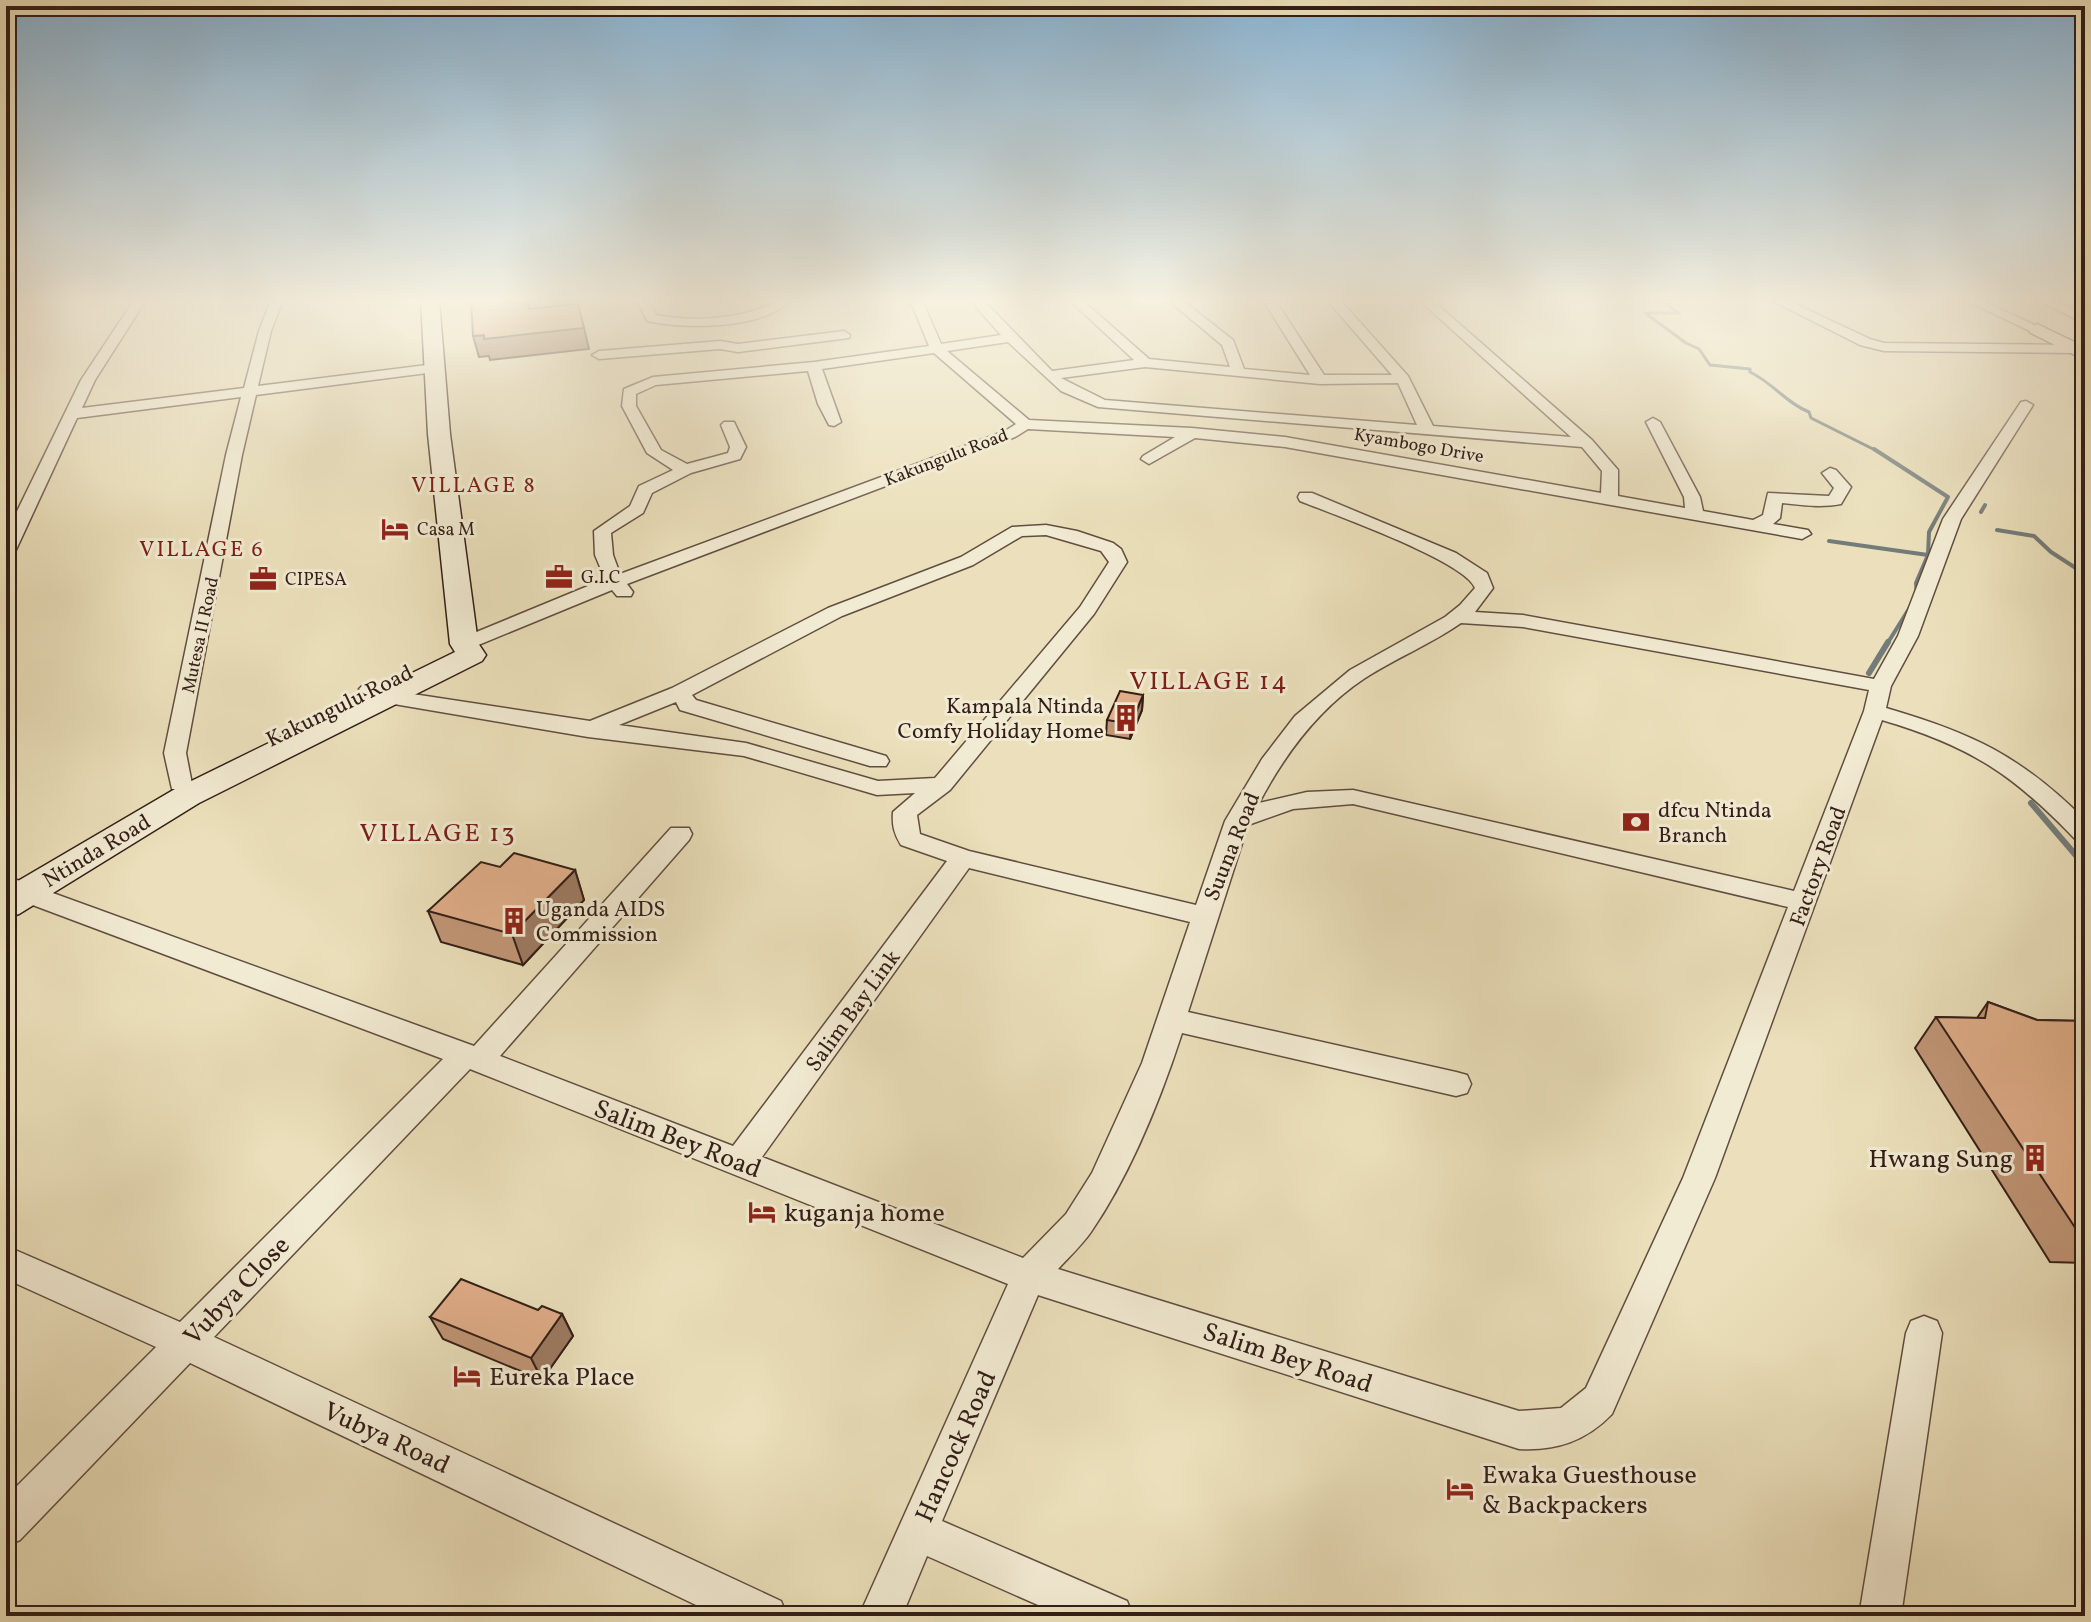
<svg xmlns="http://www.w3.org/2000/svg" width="2091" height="1622" viewBox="0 0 2091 1622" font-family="Vollkorn,serif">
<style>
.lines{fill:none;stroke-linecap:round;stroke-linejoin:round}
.stream-far2{stroke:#737c7a;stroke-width:3}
.stream-far1{stroke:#737c7a;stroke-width:4}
.stream{stroke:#737c7a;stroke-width:6}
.street-casing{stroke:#604e40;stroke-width:3}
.secondary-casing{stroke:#321e17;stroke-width:3}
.street{fill:#f2ebd3;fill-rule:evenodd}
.secondary{fill:#f2ebd3;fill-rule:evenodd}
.wall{fill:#c19677;stroke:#321e17;stroke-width:2}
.shaded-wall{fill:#9d7a61;stroke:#321e17;stroke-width:2}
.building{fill:#e0ae8a;stroke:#321e17;stroke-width:2}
.labels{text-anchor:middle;stroke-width:6;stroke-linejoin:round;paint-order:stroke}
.far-street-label{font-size:18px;fill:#321e17;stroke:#f2ebd3}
.far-poi-label{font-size:18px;fill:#321e17;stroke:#f2ebd3;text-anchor:start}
.far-quarter-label{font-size:22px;letter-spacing:2px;fill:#7a1f14;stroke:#f2ebd3}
.street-label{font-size:22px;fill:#321e17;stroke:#f2ebd3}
.poi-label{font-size:22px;fill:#321e17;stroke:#f2ebd3;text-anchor:start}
.quarter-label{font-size:26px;letter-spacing:2px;fill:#7a1f14;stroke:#f2ebd3}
.near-street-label{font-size:26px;fill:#321e17;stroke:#f2ebd3}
.near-poi-label{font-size:26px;fill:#321e17;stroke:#f2ebd3;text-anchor:start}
</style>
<rect width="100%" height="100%" fill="#ebe0bb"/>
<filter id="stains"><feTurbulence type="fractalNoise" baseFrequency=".0025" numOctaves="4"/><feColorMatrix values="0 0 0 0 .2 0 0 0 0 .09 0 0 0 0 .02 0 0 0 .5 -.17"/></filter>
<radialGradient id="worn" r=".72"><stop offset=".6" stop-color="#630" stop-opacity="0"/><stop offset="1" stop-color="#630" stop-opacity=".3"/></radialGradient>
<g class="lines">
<path class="stream-far2" d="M1661 300 1679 313H1645L1686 343 1699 349 1710 365 1750 369V372C1773 383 1786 403 1809 412L1811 418 1877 451"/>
<path class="stream-far1" d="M1874 449 1948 497 1929 532 1928 555 1916 583 1917 596 1887 644
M1981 512 1985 505
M1997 530 2034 536 2051 552 2085 574
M1829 541 1928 555"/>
<path class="stream" d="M1869 673 1888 642
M2031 803 2085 866"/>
<g class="street-casing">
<path id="street" d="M134 300H146L95 380 82 408 244 388 259 331 271 300H283L271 331 258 386 435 364 442 368 435 372 256 395 242 455 186 753 192 784 188 789H172L164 753 226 455 241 397 77 418 15 552 6 557V534L81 380Z
M637 300H649L656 315C687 321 725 320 756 310 769 306 777 300 791 300 762 330 684 329 647 321Z
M910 300H922L941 344 1001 335 970 300H983L1052 371 1134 360 1069 300H1082L1149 359 1230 367 1222 345 1168 300H1182L1233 340 1244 369 1310 375 1263 300H1275L1324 375H1392L1327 300H1340L1408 376 1433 426 1571 437 1419 300H1432L1592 440 1618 470V496L1685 508 1684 497 1646 422 1653 418 1660 422 1700 497 1703 511 1753 520 1763 515 1768 493 1829 496 1834 488 1822 473 1830 468 1836 470 1851 487 1841 504C1821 508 1802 505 1782 503L1780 518 1773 524 1808 530 1811 534 1802 539 1285 447 1195 438 1149 464 1141 459 1143 456 1175 437 1028 429 1015 437 627 584 633 592 631 596H617L612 590 471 648H457L454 644 457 640 605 579 595 555 594 531 630 506 639 486 673 470 647 453 622 406 624 389 653 377 814 362 929 346ZM1008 342 1061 391 1098 407 1582 447 1602 471 1601 493 1285 437 1192 428 1029 420 947 351ZM934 353 1016 424 1005 431 620 574 613 555 611 533 643 513 652 493 691 473 740 459 746 447 734 422H724L721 425 730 447 728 453 687 464 661 450 636 406V394L656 385 808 371 818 404 829 425 834 426 841 422 822 369ZM1145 367 1320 384 1398 383 1417 425 1105 400 1061 378Z
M1771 300H1787L1870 339 1884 343 2075 345 2082 349 2075 353 1884 351 1860 345Z
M1965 300H1981L2043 329 2032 332Z
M2038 300H2054L2085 315V324Z
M844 331 850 335 849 338 738 352 720 349 599 359 592 355 599 351 720 341 738 344Z
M2026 401 2033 405 1961 519 1918 636 1891 686 1886 708C1972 733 2021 756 2085 820V842L2076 840C2013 774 1970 746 1882 720L1715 1178 1612 1414C1586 1441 1556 1451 1519 1449L1038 1295 942 1521 1127 1601 1133 1616H1063L927 1556 902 1616H859L1008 1284 470 1069 214 1337 781 1601 787 1616H719L190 1363 20 1540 6 1546V1497L156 1347 6 1279V1246L180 1322 443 1059 6 895V876L474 1046 671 828H689L692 834 689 840 500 1056 733 1146 947 861 901 845C894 834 892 825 893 812L915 793 877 795 744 756 588 737 388 703 363 693 359 689 363 685 370 683 393 691 590 721 672 688 828 608 961 557 1012 527 1046 525 1077 531 1113 543 1121 549 1127 562 1094 614 950 790 917 815 920 834 969 851 1196 905 1225 821 1262 759 1295 716 1350 670 1445 617 1460 605 1475 588C1465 561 1332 514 1300 501L1298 497 1300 493H1312L1456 553 1487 573 1493 588 1475 612 1523 615 1874 679 1898 636 1943 519 2021 402ZM1046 535 1101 551 1109 562 1080 607 935 778 878 781 746 743 619 725 676 702 680 710 870 766H886L889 761 886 756 696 700 692 695 842 616 973 565 1022 536ZM1461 623 1523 627 1869 690 1864 711 1794 891 1353 790 1307 792 1259 803C1285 754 1318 709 1365 678 1396 658 1431 644 1461 623ZM1353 804 1788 907 1683 1178 1586 1388 1561 1408 1519 1411 1058 1269C1069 1257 1082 1245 1091 1232 1130 1175 1161 1098 1182 1033L1456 1096 1467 1093 1471 1084 1467 1075 1456 1072 1188 1012 1248 825 1293 809ZM969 868 1190 922 1142 1063 1092 1173 1066 1214 1023 1258 762 1157Z
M1924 1316 1937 1321 1942 1333 1901 1616H1859L1906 1333 1911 1321Z"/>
</g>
<g class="secondary-casing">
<path id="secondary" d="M421 300H439L450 434 478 643 486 655 482 661 199 803 19 914 6 918V888L175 789 455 652 450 644 428 434Z
M2037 324 2085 347V360L2031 333 2028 329Z"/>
</g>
<use href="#street" class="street"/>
<use href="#secondary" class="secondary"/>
</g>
<path class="wall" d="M1143 695 1142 710 1130 739 1106 735 1107 720Z
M500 867 575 870 584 900 523 965 441 942 428 911Z
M1988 1002 2037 1020 2085 1021V1263L2050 1262 1915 1048 1936 1017 1977 1018Z
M538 1310 562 1314 573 1336 542 1380 443 1339 430 1317Z"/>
<path class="shaded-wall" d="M584 328 589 349 490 360 489 356 479 357 473 336Z
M1143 695 1142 710 1130 739 1131 724Z
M575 870 584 900 523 965 512 934Z
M562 1314 573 1336 542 1380 531 1358Z"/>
<path class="building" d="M471 300H527L529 309 578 304 584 328 484 339V335L473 336Z
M1120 691 1143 695 1131 724 1107 720Z
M514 853 575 870 512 934 428 911 481 862 500 867Z
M1988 1002 2037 1020 2085 1021V1232H2078L1936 1017 1985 1018Z
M461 1279 538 1310 542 1306 562 1314 531 1358 430 1317Z"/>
<linearGradient id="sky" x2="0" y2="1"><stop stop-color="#8ab6d6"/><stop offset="0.57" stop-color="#f6f1e0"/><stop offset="1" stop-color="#f6f1e0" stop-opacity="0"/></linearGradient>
<rect width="2091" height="527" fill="url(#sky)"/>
<defs>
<g id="hotel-bare" transform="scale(2.16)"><path d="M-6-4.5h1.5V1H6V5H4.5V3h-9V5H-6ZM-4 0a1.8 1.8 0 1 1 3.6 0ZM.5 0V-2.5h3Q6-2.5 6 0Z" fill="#8f2418" stroke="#f2ebd3" stroke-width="2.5" paint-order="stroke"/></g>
<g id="office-bare" transform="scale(2.16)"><path d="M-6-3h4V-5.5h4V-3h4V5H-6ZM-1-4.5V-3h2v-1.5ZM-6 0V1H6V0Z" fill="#8f2418" stroke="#f2ebd3" stroke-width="2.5" paint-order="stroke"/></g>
<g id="building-bare" transform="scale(2.16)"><path d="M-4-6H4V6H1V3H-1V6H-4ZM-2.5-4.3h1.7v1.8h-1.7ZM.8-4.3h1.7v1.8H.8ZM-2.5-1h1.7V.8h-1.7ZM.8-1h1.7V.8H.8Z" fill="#8f2418" stroke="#f2ebd3" stroke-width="2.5" paint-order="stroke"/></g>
<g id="bank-bare" transform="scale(2.16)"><path d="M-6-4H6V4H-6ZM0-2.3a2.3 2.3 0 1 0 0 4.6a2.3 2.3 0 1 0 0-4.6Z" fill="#8f2418" stroke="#f2ebd3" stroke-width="2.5" paint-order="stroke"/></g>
</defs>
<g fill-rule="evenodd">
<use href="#hotel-bare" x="395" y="529"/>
<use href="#office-bare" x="559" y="577"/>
<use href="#office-bare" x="263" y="579"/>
<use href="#building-bare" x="1126" y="718"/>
<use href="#bank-bare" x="1636" y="822"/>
<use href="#building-bare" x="514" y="921"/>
<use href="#building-bare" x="2035" y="1158"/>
<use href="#hotel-bare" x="762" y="1212"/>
<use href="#hotel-bare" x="467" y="1376"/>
<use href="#hotel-bare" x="1460" y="1489"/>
</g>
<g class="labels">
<g class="far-street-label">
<text transform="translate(1419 445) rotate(10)" y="6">Kyambogo Drive</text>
<text transform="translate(946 457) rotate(-21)" y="6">Kakungulu Road</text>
<text transform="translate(200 635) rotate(-78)" y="6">Mutesa II Road</text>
</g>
<g class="far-poi-label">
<text x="417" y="535">Casa M</text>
<text x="581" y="583">G.I.C</text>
<text x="285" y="585">CIPESA</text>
</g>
<g class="far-quarter-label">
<text x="474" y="492">VILLAGE 8</text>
<text x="202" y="556">VILLAGE 6</text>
</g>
<g class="street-label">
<text transform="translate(339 705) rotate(-26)" y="8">Kakungulu Road</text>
<text transform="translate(1231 846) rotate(-68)" y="8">Suuna Road</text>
<text transform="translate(96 850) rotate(-31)" y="8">Ntinda Road</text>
<text transform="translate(1817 866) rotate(-70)" y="8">Factory Road</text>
<text transform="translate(852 1010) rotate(-54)" y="8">Salim Bay Link</text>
</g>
<g class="poi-label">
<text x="1104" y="713" text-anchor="end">Kampala Ntinda<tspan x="1104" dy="25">Comfy Holiday Home</tspan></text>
<text x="1658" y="817">dfcu Ntinda<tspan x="1658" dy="25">Branch</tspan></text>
<text x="536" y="916">Uganda AIDS<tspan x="536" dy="25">Commission</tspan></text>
</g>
<g class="quarter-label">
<text x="1209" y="689">VILLAGE 14</text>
<text x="438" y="841">VILLAGE 13</text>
</g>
<g class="near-street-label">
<text transform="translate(678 1138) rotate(21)" y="9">Salim Bey Road</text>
<text transform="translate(236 1290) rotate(-46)" y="9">Vubya Close</text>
<text transform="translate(1288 1357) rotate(18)" y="9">Salim Bey Road</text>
<text transform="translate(387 1437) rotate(25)" y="9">Vubya Road</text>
<text transform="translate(955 1446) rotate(-66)" y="9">Hancock Road</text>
</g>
<g class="near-poi-label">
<text x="2013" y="1167" text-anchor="end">Hwang Sung</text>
<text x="784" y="1221">kuganja home</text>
<text x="489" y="1385">Eureka Place</text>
<text x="1482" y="1483">Ewaka Guesthouse<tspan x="1482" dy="30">&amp; Backpackers</tspan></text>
</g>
</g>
<rect width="2091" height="1622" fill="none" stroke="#ebe0bb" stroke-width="32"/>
<rect x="8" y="8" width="2075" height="1606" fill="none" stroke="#321e17" stroke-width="4"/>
<rect x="16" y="16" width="2059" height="1590" fill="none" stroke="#321e17" stroke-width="2"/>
<rect width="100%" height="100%" filter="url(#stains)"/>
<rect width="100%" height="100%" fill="url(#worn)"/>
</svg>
